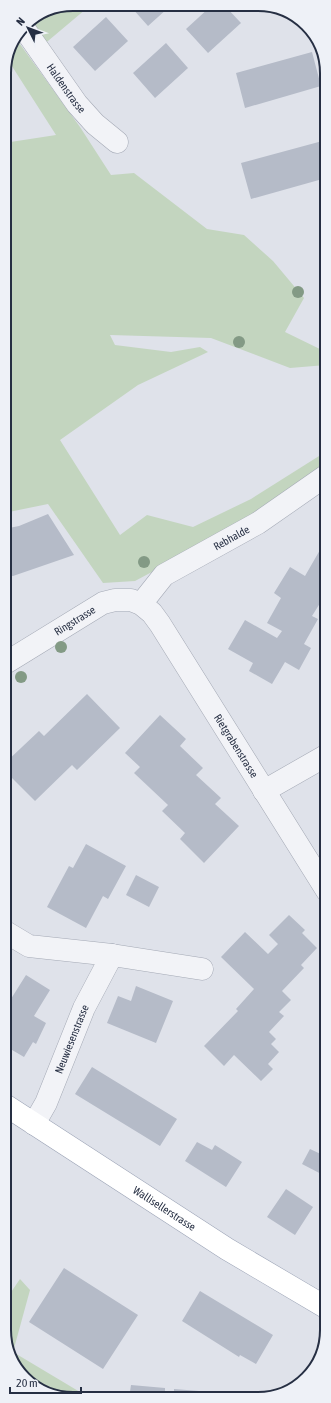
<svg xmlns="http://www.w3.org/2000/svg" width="331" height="1403" viewBox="0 0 331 1403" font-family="'Asap Condensed',sans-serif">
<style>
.green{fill:#c3d5bf}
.building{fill:#b5bbc8}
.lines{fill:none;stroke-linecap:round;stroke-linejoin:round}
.minor-casing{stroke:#a4a9b5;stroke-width:23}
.major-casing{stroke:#9da5b7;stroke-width:23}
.minor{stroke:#f2f3f7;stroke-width:22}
.major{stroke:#fff;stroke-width:22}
.tree{fill:#839a85}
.labels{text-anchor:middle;stroke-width:4;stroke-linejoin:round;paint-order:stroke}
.street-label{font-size:11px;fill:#262f43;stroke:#eef1f7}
.rim{fill:none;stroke:#262f43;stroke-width:2}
</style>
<rect width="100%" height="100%" fill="#dfe2ea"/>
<path class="green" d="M47 9H86L42 46 27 22Z
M17 40 80 127 111 175 134 173 207 229 244 235 273 261 304 298 285 332 326 352V365L290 368 211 338 110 335 115 345 171 352 200 347 208 352 138 385 60 440 120 535 147 515 193 527 251 499 327 451V463L238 526 135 581 103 583 48 504 4 513V143L56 135 8 60Z
M20 1279 30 1290 13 1352 90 1398H59L21 1376 5 1339V1301Z"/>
<path class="building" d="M210 7H226L241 23 208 53 186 29Z
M132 8H168L148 26Z
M106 17 128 41 95 71 73 47Z
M166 43 188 68 155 98 133 73Z
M312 52 321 86 245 108 236 73Z
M326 140V178L251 199 241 163Z
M327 405V416L321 413Z
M48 514 74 555 13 576 4 575V529L19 526Z
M324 543 327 544V592L312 616 318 619 304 644 311 648 299 670 285 662 272 684 249 671 253 663 228 649 245 620 277 638 282 631 267 623 281 598 274 593 290 567 305 576Z
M87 694 120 728 77 770 72 765 35 801 4 770V764L39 731 44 736Z
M160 715 186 739 180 746 203 768 196 775 221 798 215 804 239 826 204 863 180 839 185 833 162 811 168 805 134 773 140 767 125 753Z
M4 821 12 828 4 837Z
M86 844 126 866 108 899 103 896 86 928 47 907 69 866 73 868Z
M136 875 159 887 149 907 126 895Z
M289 915 305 930 302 933 317 948 301 965 304 968 282 991 291 1000 279 1012 284 1016 269 1032 276 1039 271 1044 279 1052 268 1064 273 1069 261 1081 234 1055 224 1066 204 1046 238 1011 236 1009 254 989 221 957 245 932 268 954 278 944 269 935Z
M26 975 50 990 34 1016 46 1023 36 1044 33 1042 24 1057 7 1047 5 1052 4 1010Z
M136 986 173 1001 156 1043 107 1023 118 996 131 1001Z
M92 1067 177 1119 160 1146 75 1094Z
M197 1142 212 1150 215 1145 242 1162 226 1187 185 1161Z
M310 1149 327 1157V1177L302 1164Z
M286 1189 313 1207 295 1235 267 1217Z
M64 1268 138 1315 103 1369 29 1322Z
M200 1291 273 1335 256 1364 240 1355 239 1357 182 1321Z
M131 1385 165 1388V1392L174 1393V1389L199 1391V1398H129Z
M227 1394 262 1397V1398H226Z"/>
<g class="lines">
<g class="minor-casing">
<g id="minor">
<path id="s1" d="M23 27 77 104 95 124 117 142"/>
<path id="s2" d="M141 604 164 575 258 523 327 475"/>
<path id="s3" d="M4 664 103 603 115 600H131L141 604 152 613 160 624 327 891"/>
<path d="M264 791 327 755"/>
<path d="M4 931 29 946 112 955 202 969"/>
<path id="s4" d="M34 1124 46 1103 84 1008 112 955"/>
</g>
</g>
<g class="major-casing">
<g id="major">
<path id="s5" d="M5 1105 227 1249 327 1308"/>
</g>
</g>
<use href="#minor" class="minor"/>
<use href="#major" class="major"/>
</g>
<g class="tree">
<circle cx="298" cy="292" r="6"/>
<circle cx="239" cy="342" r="6"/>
<circle cx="144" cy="562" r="6"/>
<circle cx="61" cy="647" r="6"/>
<circle cx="21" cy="677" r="6"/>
</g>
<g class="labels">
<g class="street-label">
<text dy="4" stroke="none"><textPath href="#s1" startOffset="75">Haldenstrasse</textPath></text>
<text dy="4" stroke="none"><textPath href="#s2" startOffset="114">Rebhalde</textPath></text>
<text dy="4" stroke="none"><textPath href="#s3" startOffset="83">Ringstrasse</textPath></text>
<text dy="4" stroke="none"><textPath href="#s3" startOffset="327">Rietgrabenstrasse</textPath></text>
<text dy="4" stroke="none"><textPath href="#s4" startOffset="93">Neuwiesenstrasse</textPath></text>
<text dy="4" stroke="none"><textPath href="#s5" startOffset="190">Wallisellerstrasse</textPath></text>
</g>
</g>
<path d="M0 0H331V1403H0ZM73 11H258A62 62 0 0 1 320 73V1330A62 62 0 0 1 258 1392H73A62 62 0 0 1 11 1330V73A62 62 0 0 1 73 11Z" fill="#eef1f7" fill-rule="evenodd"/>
<path class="rim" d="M73 11H258A62 62 0 0 1 320 73V1330A62 62 0 0 1 258 1392H73A62 62 0 0 1 11 1330V73A62 62 0 0 1 73 11Z"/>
<g transform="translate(28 28) rotate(312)" stroke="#eef1f7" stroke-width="3" paint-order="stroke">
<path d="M0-3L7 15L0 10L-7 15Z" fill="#262f43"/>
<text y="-6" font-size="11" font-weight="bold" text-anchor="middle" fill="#262f43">N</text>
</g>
<path d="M10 1387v6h71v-6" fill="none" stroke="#262f43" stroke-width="2"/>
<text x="16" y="1387" font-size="12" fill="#262f43" stroke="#eef1f7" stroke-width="3" paint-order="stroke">20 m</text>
</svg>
